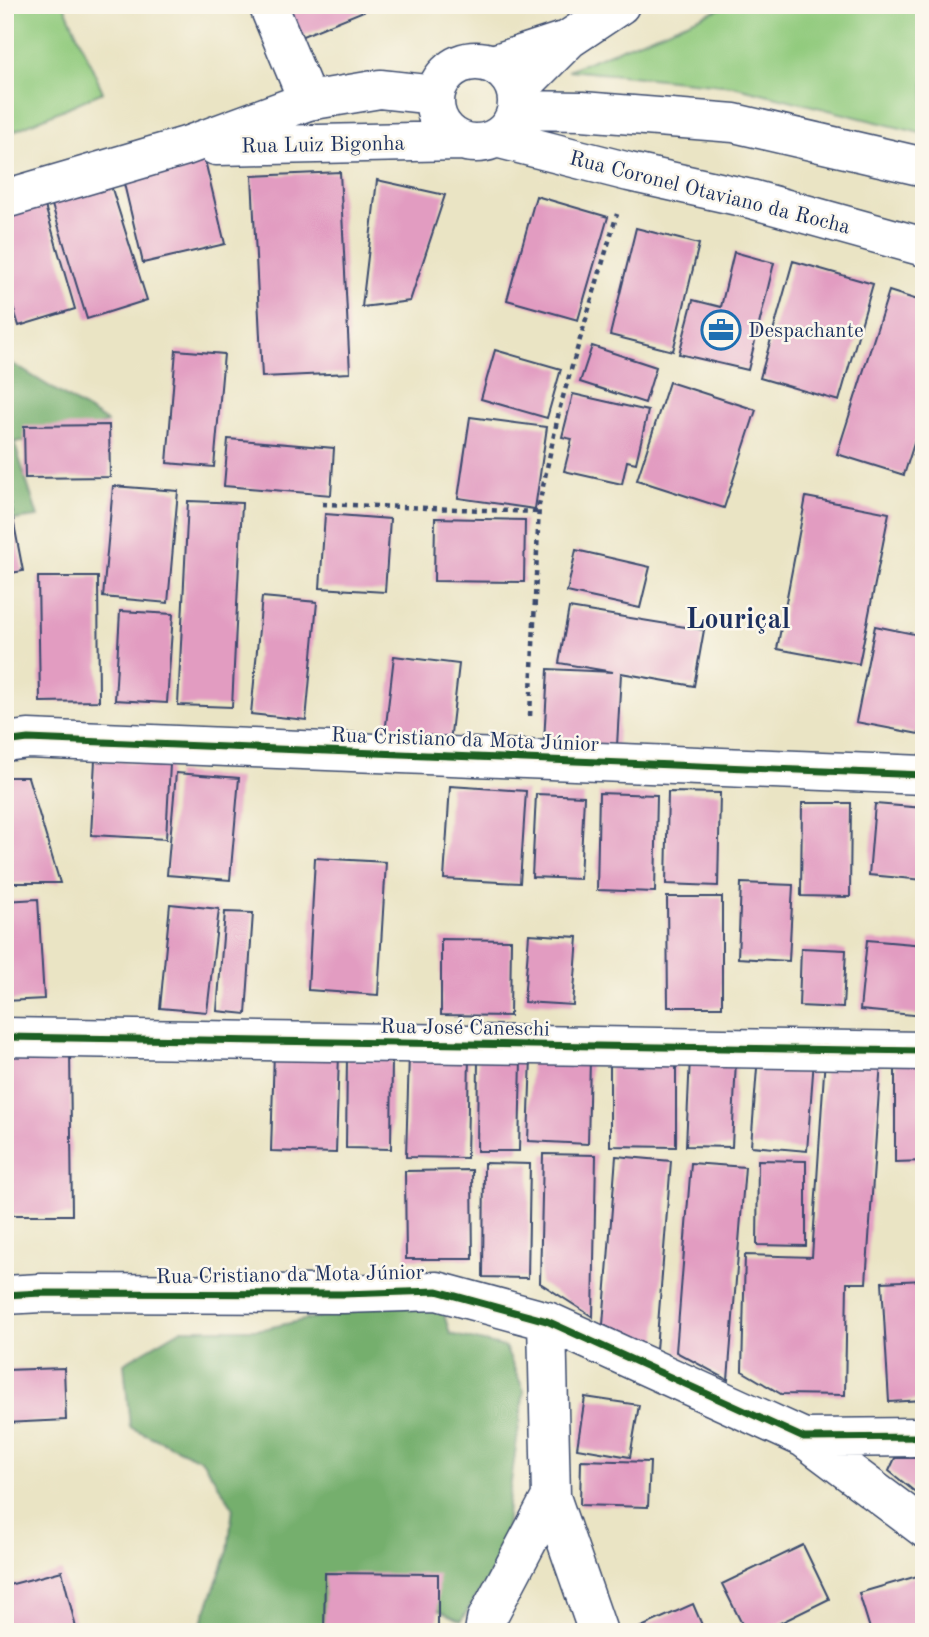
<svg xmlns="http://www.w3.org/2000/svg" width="929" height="1637" viewBox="0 0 929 1637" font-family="'Old Standard TT',serif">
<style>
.green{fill:#92cb7e;stroke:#567d6e;stroke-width:2}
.forest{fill:#75af6d;stroke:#486f66;stroke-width:2}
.building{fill:#e29cc1}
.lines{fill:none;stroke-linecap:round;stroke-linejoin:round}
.street-casing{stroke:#3a4a6d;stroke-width:41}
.secondary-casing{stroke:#3a4a6d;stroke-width:41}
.path{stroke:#3a4a6d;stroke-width:4.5;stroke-dasharray:5 5;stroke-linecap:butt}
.street{stroke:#fff;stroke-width:38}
.secondary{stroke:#fff;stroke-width:38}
.cycleway-casing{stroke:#fbf7ec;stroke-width:11}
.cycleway{stroke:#1b5e20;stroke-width:7}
.labels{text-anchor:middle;stroke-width:5;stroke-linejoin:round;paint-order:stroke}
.street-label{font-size:21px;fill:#1b2f5e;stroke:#fbf7ec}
.poi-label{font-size:21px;fill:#1b2f5e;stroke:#fbf7ec;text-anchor:start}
.district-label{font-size:28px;font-weight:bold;fill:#1b2f5e;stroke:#fbf7ec}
</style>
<rect width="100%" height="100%" fill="#fbf7ec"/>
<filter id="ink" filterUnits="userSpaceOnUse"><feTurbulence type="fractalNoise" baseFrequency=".0143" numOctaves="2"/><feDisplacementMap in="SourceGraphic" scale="14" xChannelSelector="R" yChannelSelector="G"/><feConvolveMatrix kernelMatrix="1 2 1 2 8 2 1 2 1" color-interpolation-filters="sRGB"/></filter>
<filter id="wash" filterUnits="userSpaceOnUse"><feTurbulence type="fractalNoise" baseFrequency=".00686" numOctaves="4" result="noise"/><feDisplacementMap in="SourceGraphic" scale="28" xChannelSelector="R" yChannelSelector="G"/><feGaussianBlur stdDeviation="1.57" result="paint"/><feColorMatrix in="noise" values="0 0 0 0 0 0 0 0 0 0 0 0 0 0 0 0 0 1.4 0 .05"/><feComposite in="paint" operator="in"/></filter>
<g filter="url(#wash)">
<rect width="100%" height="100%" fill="#eae4c4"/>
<path class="green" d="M5 5H64L103 92 14 131 5 112Z
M729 5H924V134L733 86 568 70Z"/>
<path class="forest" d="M8 361 107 422 81 436 14 442 38 517 5 521V362Z
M437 1291 450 1334 505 1347 524 1391 508 1503 505 1551 461 1621 423 1603 347 1632H198L228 1551 233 1507 202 1460 130 1427 124 1363 182 1329H263Z"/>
<g id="blocks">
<path class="building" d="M278 5H370L371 8 293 40Z
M202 148 225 244 143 263 120 167Z
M340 172 350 373 262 377 252 176Z
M107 173 147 300 87 319 48 192Z
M377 180 445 195 410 301 362 307Z
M536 196 608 217 578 320 507 300Z
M43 199 75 309 19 326 5 280V210Z
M636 228 699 244 673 351 610 335Z
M734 252 774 263 748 370 679 354 693 300 721 307Z
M793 261 873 284 839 401 760 378Z
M889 291 924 302V412L904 475 837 454Z
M592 346 656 367 645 403 580 382Z
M176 350 224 354 214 467 167 463Z
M495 350 561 369 547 418 481 399Z
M669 382 756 410 724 508 637 480Z
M573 394 648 411 636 463 627 461 622 484 564 471 572 439 562 437Z
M470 417 547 427 535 509 458 498Z
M109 425 110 477 25 478 24 426Z
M228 439 334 448 331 495 224 486Z
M113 486 178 491 168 603 103 597Z
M806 497 889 513 859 664 777 649Z
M188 501 242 503 232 707 178 705Z
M10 503 23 571 5 574V504Z
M325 514 390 519 385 592 320 588Z
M435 518 525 520 524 582 434 581Z
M576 550 650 567 640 608 567 592Z
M38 577H98L99 701 40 702Z
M262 597 317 602 306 720 251 714Z
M569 608 704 630 694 686 621 673 617 746 544 742 548 669 613 672 559 663Z
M120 611 173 614 167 703 115 700Z
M875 626 924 636V735L856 722Z
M394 656 459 664 450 742 385 734Z
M95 760 170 764 166 839 91 835Z
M176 773 239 778 230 880 167 875Z
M5 777H28L60 883H5Z
M450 786 526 791 520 883 444 879Z
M668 792 720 793 718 886 666 884Z
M599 793 657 795 655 892 597 890Z
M536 794 584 796 580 879 532 877Z
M802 803H851L850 897 801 896Z
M875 804 924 808V880L869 875Z
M315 858 386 862 378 995 308 990Z
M741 883 793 885 789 961 738 958Z
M667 897H722V1007H668Z
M38 899 44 999 5 1001V901Z
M170 904 219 909 207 1012 160 1008Z
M225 912 253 913 246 1014 217 1011Z
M529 934 578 937 573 1005 524 1002Z
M441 939 511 940 510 1016 441 1015Z
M867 940 924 945V1016L860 1010Z
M801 948 846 950 843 1008 799 1006Z
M70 1050 72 1215H5V1051Z
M274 1051 339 1053 336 1153 271 1151Z
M409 1054 469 1055 467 1158 406 1157Z
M758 1055 814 1060 807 1151 751 1146Z
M347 1056 392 1057 391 1149 346 1148Z
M531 1057 590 1059 588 1144 528 1141Z
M610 1057 676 1058V1147L610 1146Z
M690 1057 736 1059 732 1147 686 1146Z
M825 1057 881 1061 866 1283H847L845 1395 781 1394 742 1371 745 1255 812 1257Z
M478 1058 521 1059 519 1151H477Z
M924 1059V1161L895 1162V1060Z
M543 1154 596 1155 593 1317 540 1283Z
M616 1156 671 1161 656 1350 603 1325Z
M758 1160 806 1161V1246L757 1245Z
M484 1163 530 1164 528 1278 483 1277Z
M691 1163 745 1167 728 1380 676 1352Z
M472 1170 473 1259H406L405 1171Z
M924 1280V1400L889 1402 882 1282Z
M64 1368 66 1420 5 1423V1370Z
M585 1397 639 1405 630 1457 577 1448Z
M895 1458H924V1499L889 1471Z
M581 1460 650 1462 648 1507 580 1505Z
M803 1545 829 1599 762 1632H746L722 1584Z
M62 1571 77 1632H8L5 1621V1586Z
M325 1573 438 1574V1632H324Z
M924 1574V1632H871L859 1593Z
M693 1604 705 1632H630Z"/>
</g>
</g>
<g filter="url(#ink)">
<use href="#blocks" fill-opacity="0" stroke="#3a4a6d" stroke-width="2"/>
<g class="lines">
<g class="street-casing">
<path id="street" d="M268 5 308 101
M493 64 560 42
M517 91 569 39 620 5
M5 742 28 739 924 775
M5 1037 924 1051
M5 1295 41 1293 343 1294 437 1291 547 1321 804 1438 924 1437
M547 1321 551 1497 598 1632
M804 1438 924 1528
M484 1632 486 1620 551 1497"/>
</g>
<g class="secondary-casing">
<path id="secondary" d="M435 102a41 41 0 1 1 82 0a41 41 0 1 1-82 0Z
M518 110 582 111 734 123 924 167
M496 138 629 172 751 199 924 247
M216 146 461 141
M5 199 186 146 308 101 380 89 435 95"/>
</g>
<path class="path" d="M322 504 538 512
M530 716 539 505 560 407 617 214"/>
<use href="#street" class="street"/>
<use href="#secondary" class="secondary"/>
<g class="cycleway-casing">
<path id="cycleway" d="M5 742 28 739 924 775
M5 1037 924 1051
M5 1295 41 1293 343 1294 437 1291 547 1321 804 1438 924 1437"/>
</g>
<use href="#cycleway" class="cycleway"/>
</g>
</g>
<defs>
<g id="office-ring" transform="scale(2.0125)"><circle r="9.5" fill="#fbf7ec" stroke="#1f6fb2" stroke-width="1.5"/><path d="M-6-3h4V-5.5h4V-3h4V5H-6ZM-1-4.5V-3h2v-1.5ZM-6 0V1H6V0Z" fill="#1f6fb2"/></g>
</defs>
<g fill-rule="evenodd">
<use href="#office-ring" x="721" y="330"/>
</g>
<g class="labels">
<g class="street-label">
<text transform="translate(323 144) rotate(-1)" y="7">Rua Luiz Bigonha</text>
<text transform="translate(710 192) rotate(14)" y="7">Rua Coronel Otaviano da Rocha</text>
<text transform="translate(465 739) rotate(2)" y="7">Rua Cristiano da Mota Júnior</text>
<text transform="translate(465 1027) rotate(1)" y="7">Rua José Caneschi</text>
<text transform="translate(290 1274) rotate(-1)" y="7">Rua Cristiano da Mota Júnior</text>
</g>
<g class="poi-label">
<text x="748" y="337">Despachante</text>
</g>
<g class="district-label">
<text x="738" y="628">Louriçal</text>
</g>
</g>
<rect width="929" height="1637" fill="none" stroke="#fbf7ec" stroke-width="28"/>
</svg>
